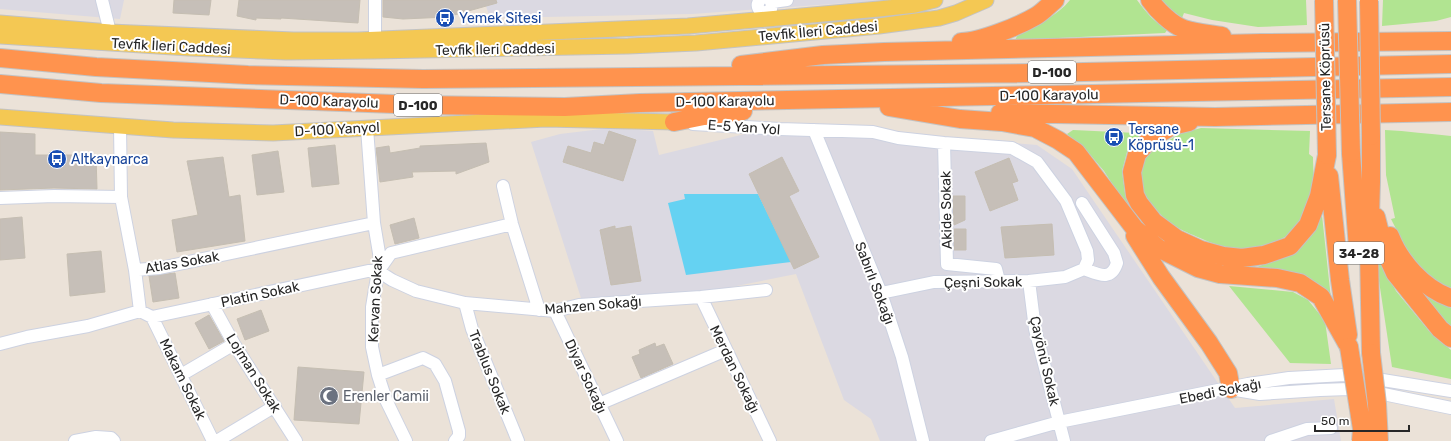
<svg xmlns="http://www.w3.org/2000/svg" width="1451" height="441" viewBox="0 0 1451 441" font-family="Rubik,sans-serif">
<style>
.industrial{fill:#dbd9e2}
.green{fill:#b1e491}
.water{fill:#65d2f2}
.building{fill:#c6bfb8;stroke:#c5beb2}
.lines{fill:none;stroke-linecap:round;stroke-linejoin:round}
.minor-casing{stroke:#cdd2e1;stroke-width:14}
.major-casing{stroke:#c3c3c3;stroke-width:17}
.highway-casing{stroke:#c3c3c3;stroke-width:20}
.minor{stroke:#fff;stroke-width:12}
.major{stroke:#f4c853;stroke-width:15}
.highway{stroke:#ff934e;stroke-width:18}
.highway-bridge-casing{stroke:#c3c3c3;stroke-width:20;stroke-linecap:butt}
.highway-bridge{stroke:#ff934e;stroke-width:18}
.labels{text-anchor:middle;stroke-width:4;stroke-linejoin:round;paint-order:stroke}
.shield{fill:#fff;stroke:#686868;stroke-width:1}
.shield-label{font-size:13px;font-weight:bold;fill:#272727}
.transit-label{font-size:14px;fill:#164399;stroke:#fff;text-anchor:start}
.street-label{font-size:14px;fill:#272727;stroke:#fff}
.worship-label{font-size:14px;fill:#5b616d;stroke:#fff;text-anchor:start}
</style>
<rect width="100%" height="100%" fill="#ebe2d8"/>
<path class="industrial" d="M0 0H124L120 19 0 9Z
M484 0H888L692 14 490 18Z
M785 124 1037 145 1072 169 1235 408 1334 399 1341 441H880L871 419 844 400 796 274 706 292 581 298 531 142 560 134 610 128 653 131 659 155Z"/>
<path class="green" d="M1070 0H1137C1146 12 1154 23 1168 29L1165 33 1015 40 1020 31C1039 24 1057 16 1070 0Z
M1159 0H1306L1307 25 1258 27 1212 20 1184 13 1182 18Z
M1383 0H1451V17L1436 21 1382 26Z
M1201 128 1310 131 1309 154 1313 157C1313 168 1315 186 1312 196 1308 209 1301 222 1293 231 1281 243 1249 251 1232 248 1221 247 1211 243 1200 238 1181 230 1169 225 1155 208 1148 200 1141 190 1140 179 1140 167 1145 157 1151 148L1155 149 1179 134Z
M1073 130 1137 133 1140 138 1127 152 1122 171 1125 193 1136 221 1104 171 1087 151 1067 134Z
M1385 130C1407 131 1429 134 1451 136V291C1445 287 1438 284 1432 279 1412 264 1402 240 1391 219L1395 218 1386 175Z
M1322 215 1331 299 1255 268 1288 254 1305 240Z
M1374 248 1396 291 1429 331 1451 350V379L1392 367Z
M1229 286 1293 292 1308 300 1325 321 1331 364 1290 363Z
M1422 291 1451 306V329L1420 296Z"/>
<path class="water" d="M684 194H758L791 262 686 275 668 203 685 199Z"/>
<path class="building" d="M174 0H211L209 15 173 13Z
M239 0H360L358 23 281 18V19L256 18V20L237 16Z
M383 0H496L497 3 447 17 403 19 383 17Z
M609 131 636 140 623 181 563 162 568 146 591 153 594 142 604 145Z
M0 132 35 134V155H96L97 189 54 188 0 190Z
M486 143 489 162 456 174V171L412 172 413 177 380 182 376 148 389 146 390 153 420 148V146Z
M335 145 339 184 312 187 308 148Z
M278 151 284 192 257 195 252 155Z
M223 157 229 197 240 195 245 241 177 252 172 220 198 215 187 161Z
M782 157 799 191 789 196 819 257 794 269 749 174Z
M1009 158 1018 181 1012 183 1018 200 990 211 975 172Z
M953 196H965V220L954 225Z
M22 217 25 258 0 260V219Z
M414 218 419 238 395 244 390 225Z
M1052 224 1054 255 1005 258 1001 227Z
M615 226V229L631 226 641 281 611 285 600 230Z
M954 229H966V250H954Z
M101 251 105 292 70 296 67 254Z
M175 273 179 298 153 302 149 276Z
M261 310 269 331 245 340 237 319Z
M209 315 224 341 209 349 195 323Z
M655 343 656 347 664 344 673 364 641 378 632 357 640 354 639 350Z
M298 367 364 372 359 424 294 420Z"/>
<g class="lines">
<g class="minor-casing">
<path id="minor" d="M102 0 110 32
M760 0C755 6 759 12 766 13L771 9 772 4 770 0
M772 2 787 0
M375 47V0
M693 124 780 129 873 132 898 138 944 143 1012 148 1037 162 1066 201 1087 251 1088 260 1084 269
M120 126 121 197
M367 128 374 223 380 259 372 307V347L378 375 386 400 406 441
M814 130 881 293 902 357 923 441
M944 143 947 264 996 269 999 281
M503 186 512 224 539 310
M0 198 54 196 121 197 135 270 160 268 374 223
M1082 203 1114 253 1117 263C1111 282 1098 274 1084 269
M135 270 140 311
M379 270 391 253 512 224
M1029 281 1035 329 1064 441
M881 293 934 282 1029 281 1065 277 1084 269
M701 297 770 441
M465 303 472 329 518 441
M212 304 234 344 296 441
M555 311 617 441
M152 317 213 441
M0 344 27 337 88 326 140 311 152 317 368 271H378L392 280 416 291 465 303 555 311 579 305 701 297 766 290
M181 375 234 344
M378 375 423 358 435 364 445 381 459 431V436L455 441
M1236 390 1260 394 1320 390 1349 389 1364 390 1451 408
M599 404 726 350
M75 441 96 437 111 438 114 441
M217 441 275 406
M991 441 1059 422 1248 384 1289 378 1345 375 1358 376 1451 391
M1271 441 1307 429 1331 428"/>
</g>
<g class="major-casing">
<path id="major" d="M0 23 110 32 293 40H358L688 26 879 9 915 5 935 0
M0 36 189 48 286 52 374 51 628 46 696 43 879 26 939 18 956 13 986 0
M0 117 173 130 273 133 546 119 674 122"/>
</g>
<g class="highway-casing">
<path id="highway" d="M1150 0C1157 10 1172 25 1184 29 1196 33 1210 34 1222 36
M961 42C980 42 1019 26 1036 16 1043 12 1049 5 1055 0
M0 58 96 67 248 75 423 79 1037 73 1451 64
M741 65 823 55 884 52 1262 43 1451 41
M0 84 101 93 422 105 565 107 640 103 1451 87
M889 107 960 119 1002 122 1035 128 1058 140 1076 152 1135 229 1158 248 1198 268 1220 274 1277 278 1300 283 1321 297 1349 347
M1000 113 1215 117 1451 112
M674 122 704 116 743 111
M1189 122 1172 126 1150 139 1137 154 1132 172 1135 195 1139 203 1154 222 1177 239 1201 250 1223 256 1242 258 1264 255 1290 246 1308 225 1319 196 1327 155
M1371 136V182L1369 252 1371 353
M1351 153 1358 249
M1329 176 1340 280 1348 335
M1376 217 1384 249 1395 273 1440 329 1451 338
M1135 236 1161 277 1209 343 1228 373 1231 389
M1390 236C1400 262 1424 289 1451 298"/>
</g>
<use href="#minor" class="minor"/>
<use href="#major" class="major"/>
<use href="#highway" class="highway"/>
<g class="highway-bridge-casing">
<path id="highway-bridge" d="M1324 0 1327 155
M1347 0 1351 153
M1369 1 1371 136
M1349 347 1362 429 1361 441
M1371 353 1377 404 1379 441"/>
</g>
<use href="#highway-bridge" class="highway-bridge"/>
</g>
<defs>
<g id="bus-disc" transform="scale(1)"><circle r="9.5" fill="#1a4fb4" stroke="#fff"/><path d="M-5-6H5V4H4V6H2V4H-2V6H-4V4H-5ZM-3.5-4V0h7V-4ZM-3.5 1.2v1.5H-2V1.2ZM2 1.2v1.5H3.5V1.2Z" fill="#fff"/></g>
<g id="mosque-disc" transform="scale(1)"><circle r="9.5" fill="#6b7280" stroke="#fff"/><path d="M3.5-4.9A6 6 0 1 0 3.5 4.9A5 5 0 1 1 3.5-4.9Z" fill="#fff"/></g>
</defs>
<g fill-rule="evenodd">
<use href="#bus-disc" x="445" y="18"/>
<use href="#bus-disc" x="1114" y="137"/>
<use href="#bus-disc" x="57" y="159"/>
<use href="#mosque-disc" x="329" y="396"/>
</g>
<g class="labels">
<g class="shield">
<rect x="1028" y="61" width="48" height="22" rx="3"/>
<rect x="394" y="94" width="48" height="22" rx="3"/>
<rect x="1334" y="242" width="50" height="22" rx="3"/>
</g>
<g class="shield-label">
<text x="1052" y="77">D-100</text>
<text x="418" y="110">D-100</text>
<text x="1359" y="258">34-28</text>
</g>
<g class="transit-label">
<text x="459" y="23">Yemek Sitesi</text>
<text x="1128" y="134">Tersane<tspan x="1128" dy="16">Köprüsü-1</tspan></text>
<text x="71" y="164">Altkaynarca</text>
</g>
<g class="street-label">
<text transform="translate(818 31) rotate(-5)" y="5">Tevfik İleri Caddesi</text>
<text transform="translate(171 46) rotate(3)" y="5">Tevfik İleri Caddesi</text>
<text transform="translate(495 49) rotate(-1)" y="5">Tevfik İleri Caddesi</text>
<text transform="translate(1325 77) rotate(-91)" y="5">Tersane Köprüsü</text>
<text transform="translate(1049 95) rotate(-1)" y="5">D-100 Karayolu</text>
<text transform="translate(329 101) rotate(2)" y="5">D-100 Karayolu</text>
<text transform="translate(725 101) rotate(-1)" y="5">D-100 Karayolu</text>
<text transform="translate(744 127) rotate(4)" y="5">E-5 Yan Yol</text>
<text transform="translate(337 129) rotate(-3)" y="5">D-100 Yanyol</text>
<text transform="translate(946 210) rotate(-91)" y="5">Akide Sokak</text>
<text transform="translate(182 262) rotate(-10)" y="5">Atlas Sokak</text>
<text transform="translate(983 282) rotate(-1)" y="5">Çeşni Sokak</text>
<text transform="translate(875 283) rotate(69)" y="5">Sabırlı Sokağı</text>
<text transform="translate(260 294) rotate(-12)" y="5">Platin Sokak</text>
<text transform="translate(375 299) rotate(-87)" y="5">Kervan Sokak</text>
<text transform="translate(593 305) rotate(-5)" y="5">Mahzen Sokağı</text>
<text transform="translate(1045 361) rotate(77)" y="5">Çayönü Sokak</text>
<text transform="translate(735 369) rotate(64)" y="5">Merdan Sokağı</text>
<text transform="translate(490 372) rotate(68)" y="5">Trablus Sokak</text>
<text transform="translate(254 373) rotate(58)" y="5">Lojman Sokak</text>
<text transform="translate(586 376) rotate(65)" y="5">Diyar Sokağı</text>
<text transform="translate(183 379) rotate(64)" y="5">Makam Sokak</text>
<text transform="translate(1220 391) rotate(-11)" y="5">Ebedi Sokağı</text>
</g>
<g class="worship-label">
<text x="343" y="401">Erenler Camii</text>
</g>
</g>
<path d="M1315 425v6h94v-6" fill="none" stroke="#272727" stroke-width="2"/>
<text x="1321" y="425" font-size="12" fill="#272727" stroke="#ffffff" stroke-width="3" paint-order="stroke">50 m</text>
</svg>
